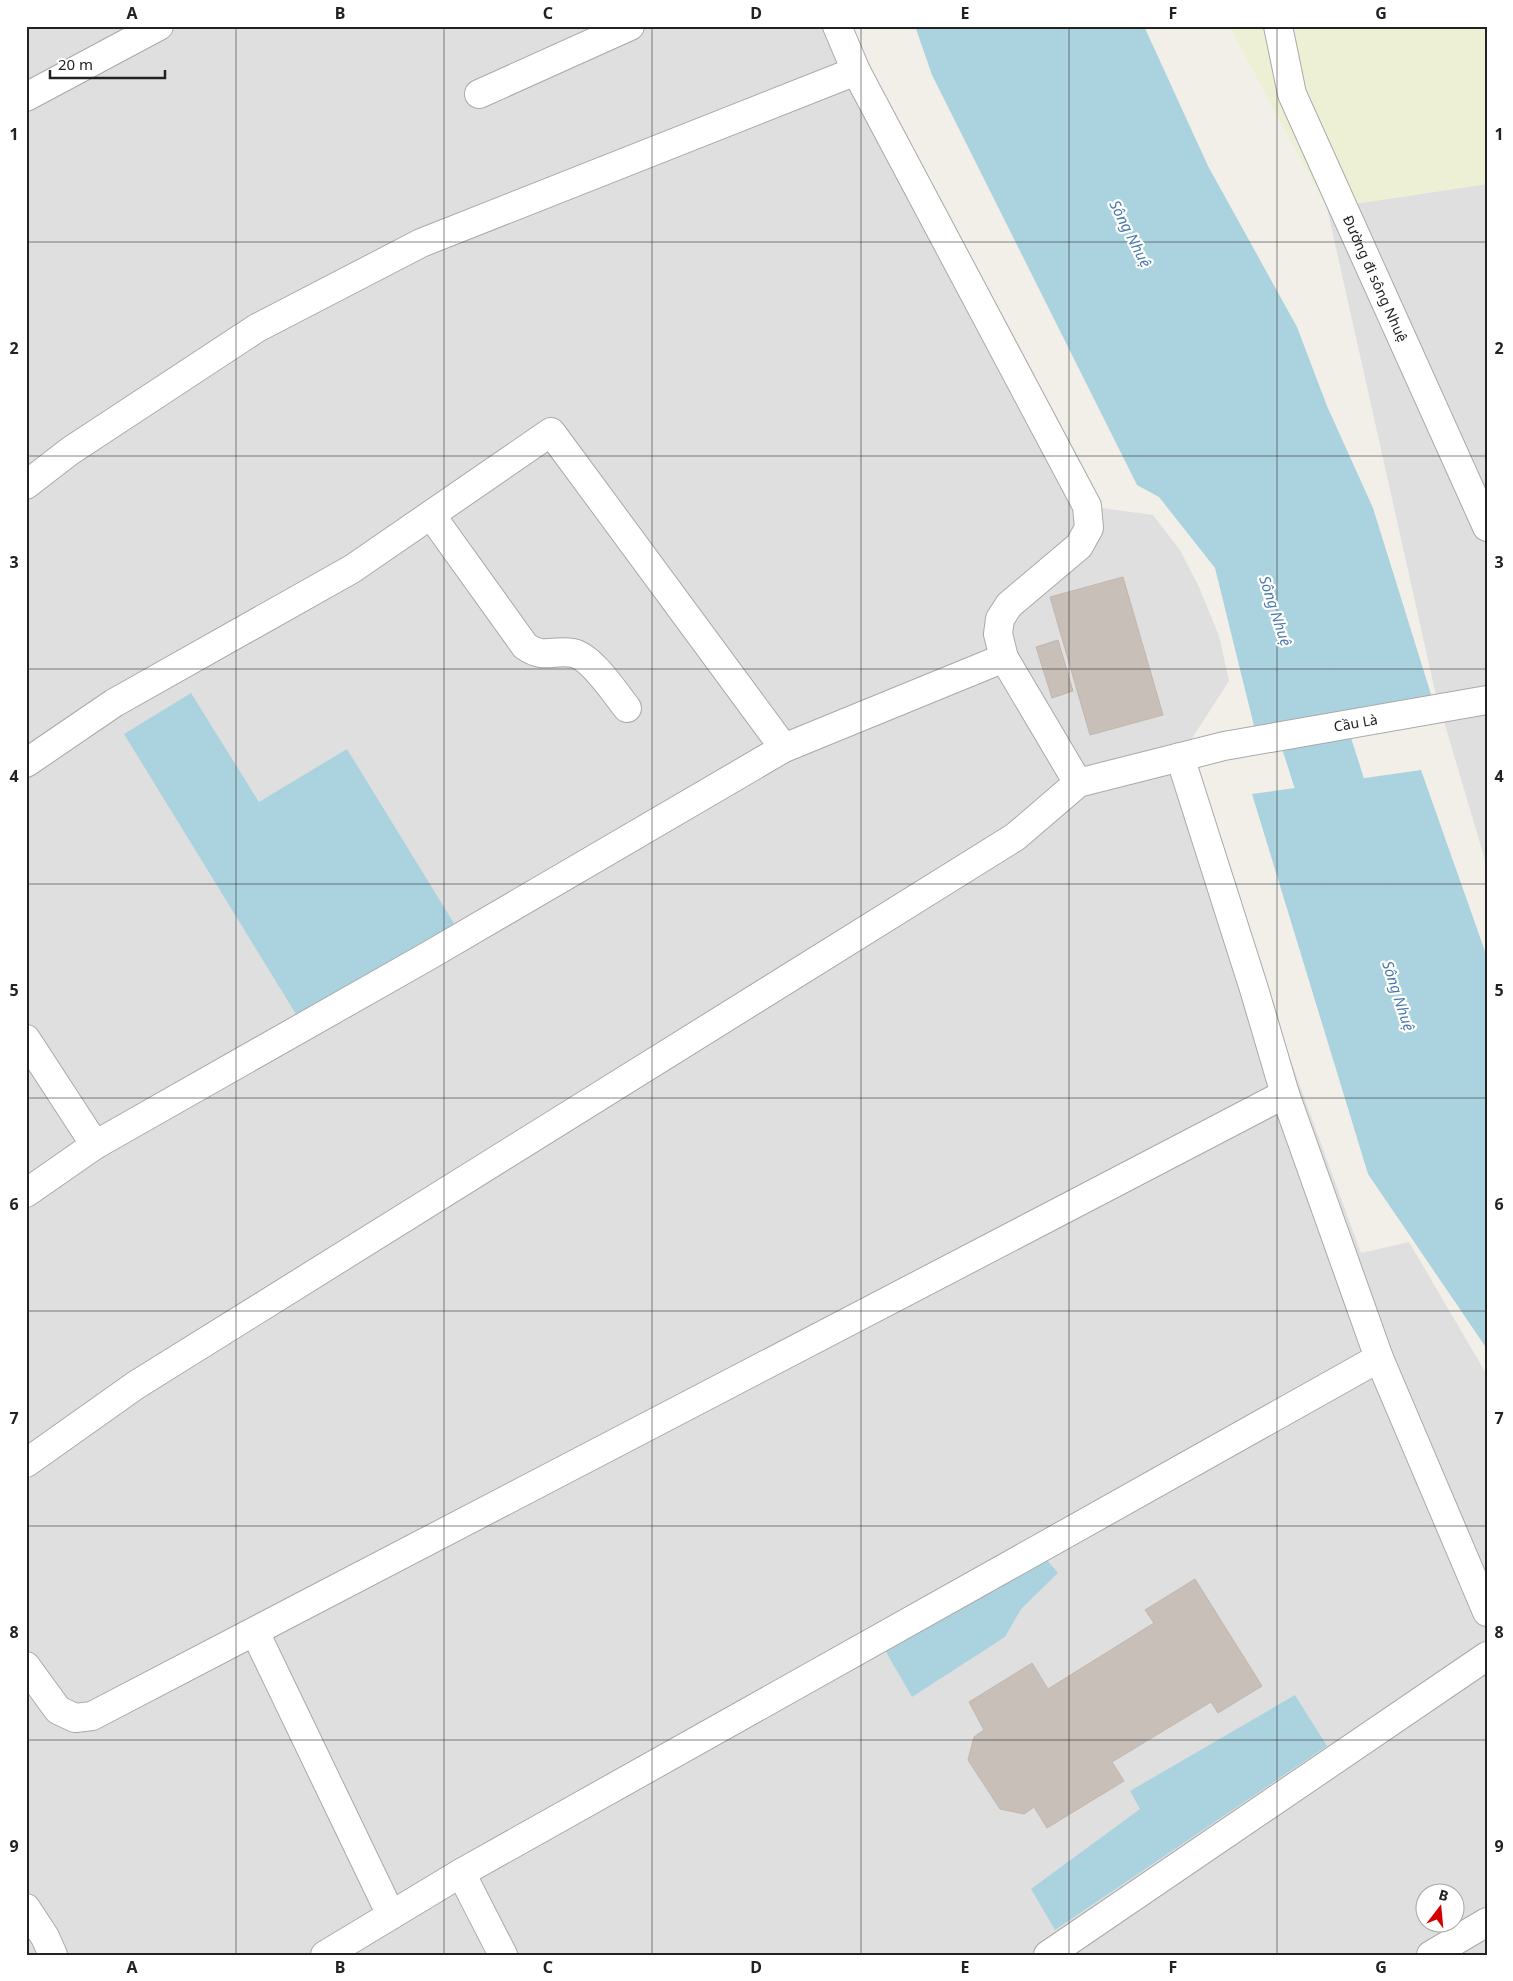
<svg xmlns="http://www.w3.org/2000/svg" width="1513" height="1981" viewBox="0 0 1513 1981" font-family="'Noto Sans',sans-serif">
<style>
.residential{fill:#e0dfdf;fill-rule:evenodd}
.farmland{fill:#eef0d5}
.water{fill:#aad3df}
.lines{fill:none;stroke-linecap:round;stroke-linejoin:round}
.river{stroke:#aad3df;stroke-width:69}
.building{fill:#c7bfb8;stroke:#c4b6ab}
.minor-casing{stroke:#a9a9a9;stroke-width:30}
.minor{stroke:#fff;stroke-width:28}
.grid{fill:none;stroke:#222;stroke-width:1;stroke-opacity:0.55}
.labels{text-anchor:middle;stroke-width:4.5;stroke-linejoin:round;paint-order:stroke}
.street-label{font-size:14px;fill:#222;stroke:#fff}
.water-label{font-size:15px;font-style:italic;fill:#4a7aab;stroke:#fff}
.neatline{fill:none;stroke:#222;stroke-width:2}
.grid-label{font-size:16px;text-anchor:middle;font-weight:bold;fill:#222}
</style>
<rect width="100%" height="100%" fill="#f2efe9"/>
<path class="residential" d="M26 26H844L1087 506 1153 515 1180 550 1199 587 1219 636 1229 681 1180 757 1361 1253 1409 1242 1487 1375V1955H26ZM1426 1894H1456V1924H1426Z
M1487 184V867L1435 691 1327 208Z"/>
<path class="farmland" d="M1229 26H1487V184L1327 208Z"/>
<path class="water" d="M915 26H1144L1208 166 1297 327 1327 406 1373 508 1434 704 1254 726 1215 568 1159 497 1137 485 932 75Z
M191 693 259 802 347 749 455 925 299 1019 124 734Z
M1421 770 1487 957V1349L1368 1174 1252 794Z
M1041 1553 1058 1573 1021 1609 1005 1637 912 1697 882 1645Z
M1295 1695 1327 1746 1055 1930 1031 1889 1140 1809 1130 1791Z"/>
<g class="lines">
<path class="river" d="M1288 654 1358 873"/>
</g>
<path class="building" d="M1123 577 1163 715 1090 735 1050 597Z
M1058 640 1073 691 1052 698 1036 647Z
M1195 1579 1262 1686 1218 1713 1211 1702 1112 1762 1124 1781 1047 1828 1034 1807 1024 1814 1000 1809 968 1760 974 1737 984 1730 969 1702 1032 1663 1048 1689 1154 1623 1145 1610Z"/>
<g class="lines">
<g class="minor-casing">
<g id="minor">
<path d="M837 26 856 71 1087 506 1089 528 1079 546 1009 605 1000 619 998 634 1004 658 1078 783"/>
<path id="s1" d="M1278 26 1292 94 1487 527"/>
<path d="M479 94 630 26"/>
<path d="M26 97 159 26"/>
<path d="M26 485 70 451 257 328 421 243 856 71"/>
<path d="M431 515 525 646C545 660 552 649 573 653 592 657 615 693 627 708"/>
<path d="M1180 757 1254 989 1285 1094 1379 1358 1487 1612"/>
<path d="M26 763 114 703 352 569 551 432 784 748"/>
<path d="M26 1039 95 1145"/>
<path d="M26 1193 95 1145 428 956 784 748 1004 658"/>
<path id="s2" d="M26 1463 136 1385 1015 837 1078 783 1224 746 1487 700"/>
<path d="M255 1632 391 1915"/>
<path d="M26 1666 58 1710 75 1718 92 1716 1285 1094"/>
<path d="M461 1873 503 1955"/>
<path d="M26 1908 45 1937 53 1955"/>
<path d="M325 1955 461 1873 1379 1358"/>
<path d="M1048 1955 1487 1656"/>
<path d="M1431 1955 1487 1922"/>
</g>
</g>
<use href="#minor" class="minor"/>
</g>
<path class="grid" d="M236 26V1955M444 26V1955M652 26V1955M861 26V1955M1069 26V1955M1277 26V1955M26 242H1487M26 456H1487M26 669H1487M26 884H1487M26 1098H1487M26 1311H1487M26 1526H1487M26 1740H1487"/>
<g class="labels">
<g class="street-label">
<text dy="5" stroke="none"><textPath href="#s1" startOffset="272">Đường đi sông Nhuệ</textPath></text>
<text dy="5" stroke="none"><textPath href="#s2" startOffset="1538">Cầu Là</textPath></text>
</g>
<g class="water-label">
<text transform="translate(1130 234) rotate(63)" y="5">Sông Nhuệ</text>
<text transform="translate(1275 611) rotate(72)" y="5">Sông Nhuệ</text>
<text transform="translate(1398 996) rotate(72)" y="5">Sông Nhuệ</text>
</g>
</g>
<rect width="1513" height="1981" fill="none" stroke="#ffffff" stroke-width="55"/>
<g transform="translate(1440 1908) rotate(16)"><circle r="24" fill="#ffffff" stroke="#a7a7a7"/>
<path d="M0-4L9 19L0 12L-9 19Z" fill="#d40000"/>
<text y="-8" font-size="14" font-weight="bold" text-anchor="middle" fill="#222222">B</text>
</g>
<path d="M50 70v8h115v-8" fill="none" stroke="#222222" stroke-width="2.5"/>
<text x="58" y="70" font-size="15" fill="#222222" stroke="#ffffff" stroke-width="4" paint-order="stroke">20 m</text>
<rect x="28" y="28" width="1458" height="1926" class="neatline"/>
<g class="grid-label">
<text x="132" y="19">A</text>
<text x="340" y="19">B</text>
<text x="548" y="19">C</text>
<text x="756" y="19">D</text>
<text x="965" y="19">E</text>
<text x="1173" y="19">F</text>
<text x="1381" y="19">G</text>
<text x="14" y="140">1</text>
<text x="1499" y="140">1</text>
<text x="14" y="354">2</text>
<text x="1499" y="354">2</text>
<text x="14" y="568">3</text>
<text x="1499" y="568">3</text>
<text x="14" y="782">4</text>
<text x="1499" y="782">4</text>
<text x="14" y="996">5</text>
<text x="1499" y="996">5</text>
<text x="14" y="1210">6</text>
<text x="1499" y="1210">6</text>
<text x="14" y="1424">7</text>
<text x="1499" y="1424">7</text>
<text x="14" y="1638">8</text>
<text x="1499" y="1638">8</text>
<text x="14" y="1852">9</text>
<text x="1499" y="1852">9</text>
<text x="132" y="1973">A</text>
<text x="340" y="1973">B</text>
<text x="548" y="1973">C</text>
<text x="756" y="1973">D</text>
<text x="965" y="1973">E</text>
<text x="1173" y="1973">F</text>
<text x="1381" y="1973">G</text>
</g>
</svg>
